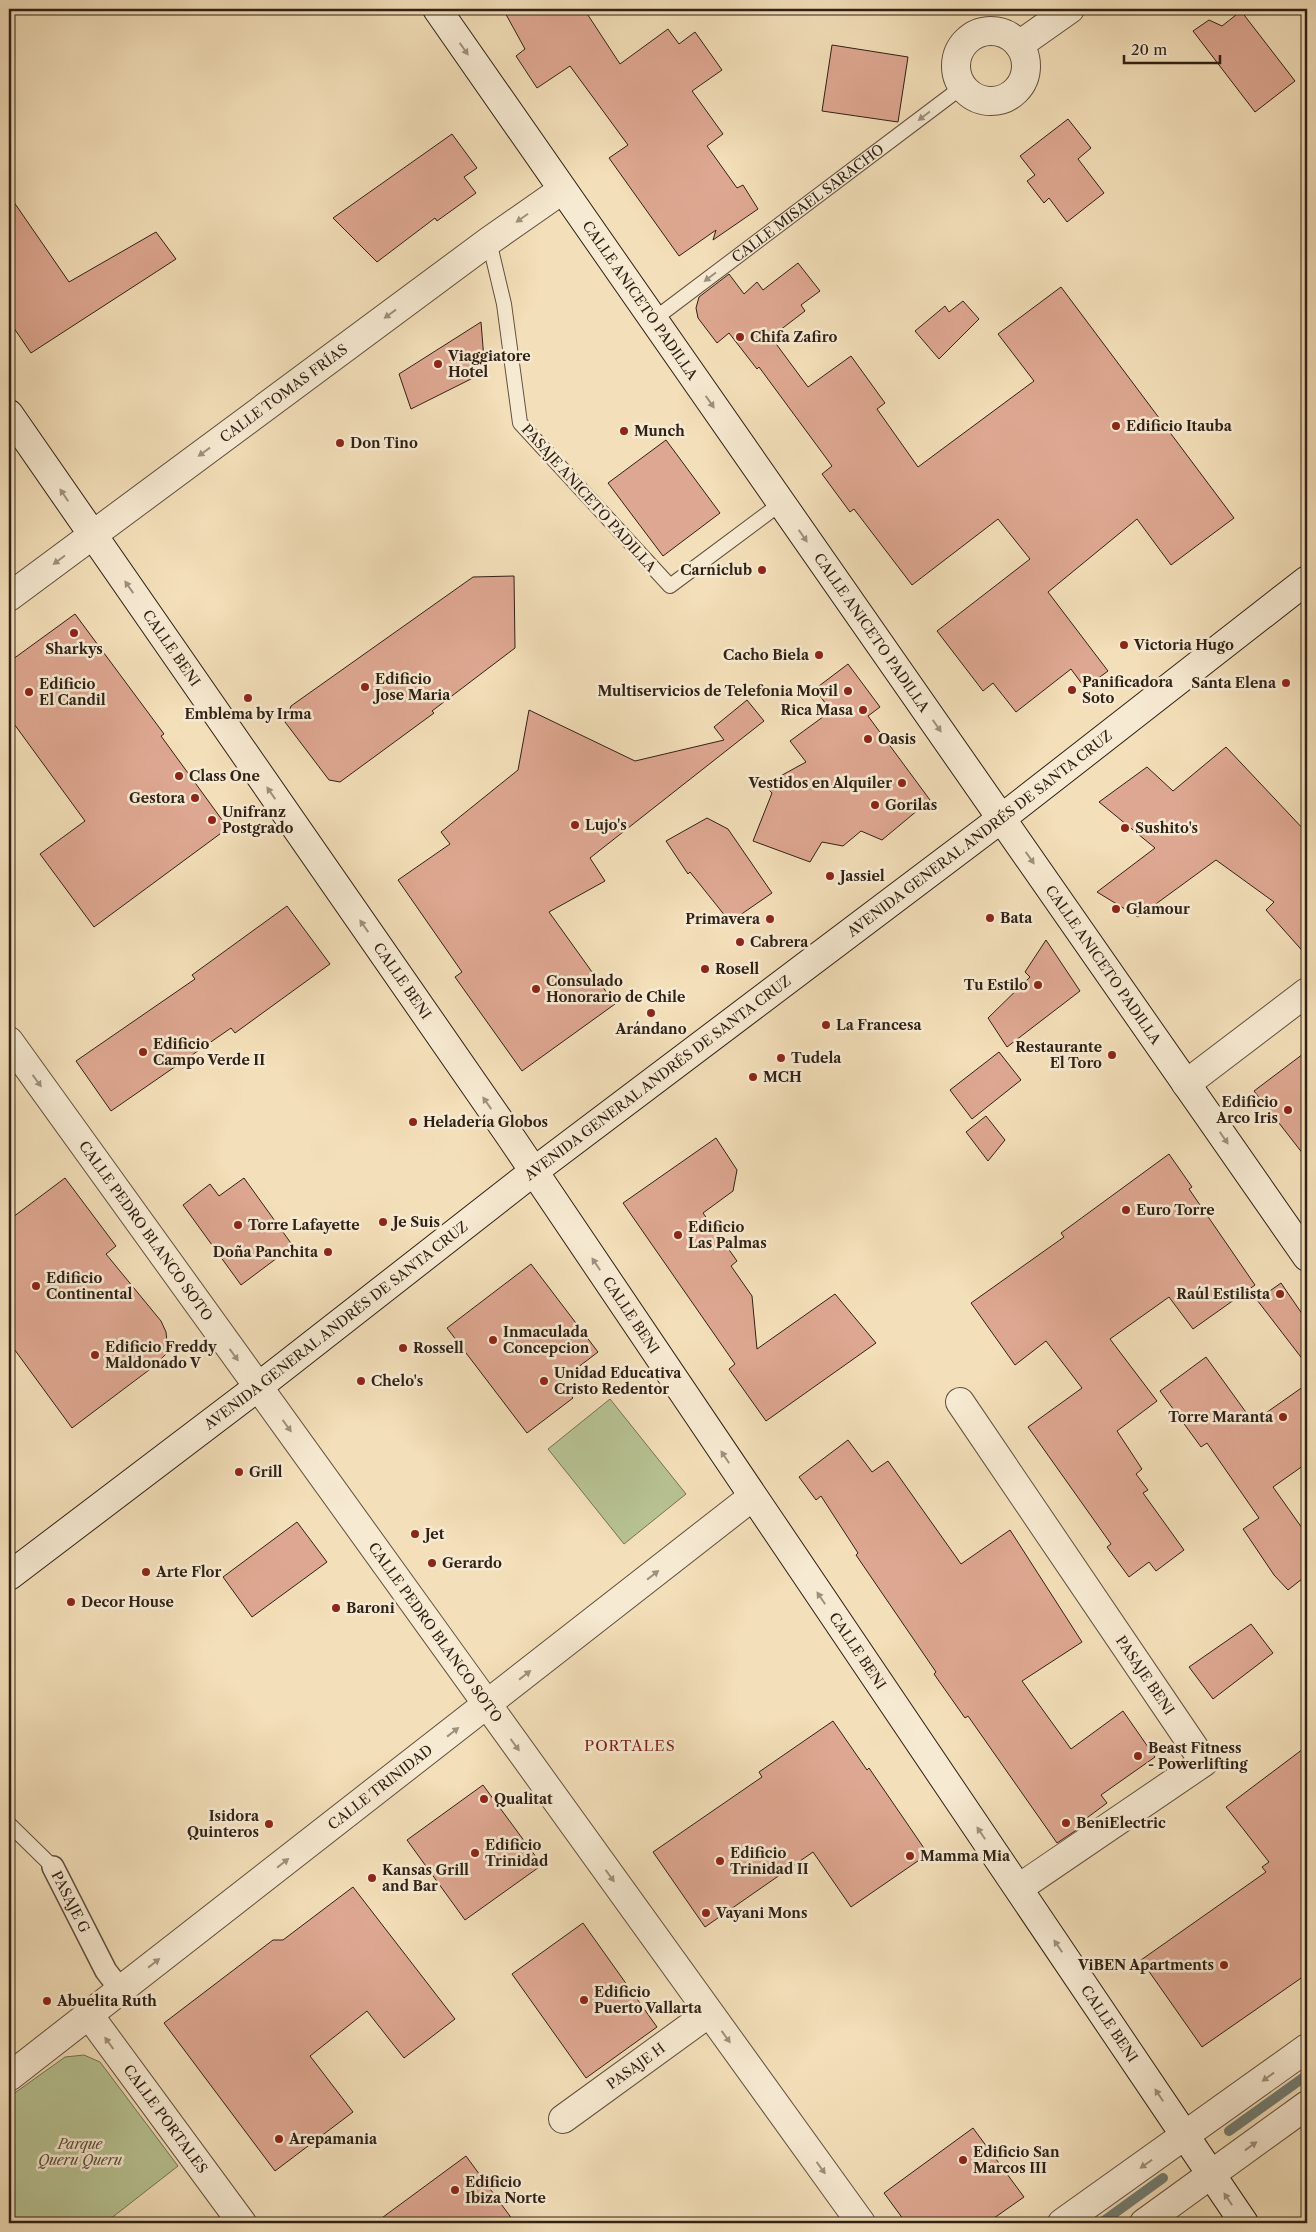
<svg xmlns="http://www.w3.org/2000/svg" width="1316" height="2232" viewBox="0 0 1316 2232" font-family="'Libre Caslon Text',serif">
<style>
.green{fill:#b7c292;stroke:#747254}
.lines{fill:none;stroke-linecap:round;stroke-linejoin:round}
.stream{stroke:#717e74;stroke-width:10}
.building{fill:#dea791;stroke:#302115}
.service-casing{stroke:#61503e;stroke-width:16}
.pedestrian-casing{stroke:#61503e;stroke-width:24}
.minor-casing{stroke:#61503e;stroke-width:30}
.secondary-casing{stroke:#302115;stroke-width:30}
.service{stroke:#f7ead2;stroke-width:14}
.pedestrian{stroke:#f7ead2;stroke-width:21}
.minor{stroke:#f7ead2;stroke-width:28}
.secondary{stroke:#f7ead2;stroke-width:28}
.oneway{fill:#9d907d}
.poi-dot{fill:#8f2418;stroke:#f7ead2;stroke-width:2}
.labels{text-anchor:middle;stroke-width:5;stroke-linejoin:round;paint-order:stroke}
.street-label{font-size:14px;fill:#302115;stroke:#f7ead2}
.poi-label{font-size:14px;font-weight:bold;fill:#302115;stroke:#f7ead2;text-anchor:start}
.park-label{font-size:14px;font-style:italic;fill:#58513a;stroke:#f7ead2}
.neighbourhood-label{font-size:15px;letter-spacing:1px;fill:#7a1f14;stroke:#f7ead2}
</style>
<rect width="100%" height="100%" fill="#f3dfb9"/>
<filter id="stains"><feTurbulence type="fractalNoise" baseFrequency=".004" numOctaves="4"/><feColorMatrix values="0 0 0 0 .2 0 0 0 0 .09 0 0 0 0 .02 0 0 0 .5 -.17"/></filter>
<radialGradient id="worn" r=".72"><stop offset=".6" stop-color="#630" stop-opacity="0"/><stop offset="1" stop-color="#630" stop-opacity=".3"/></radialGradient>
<path class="green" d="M610 1399 686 1494 624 1544 548 1449Z
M84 2055 100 2062 178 2166 105 2223H9V2097L65 2057Z"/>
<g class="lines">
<path class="stream" d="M1229 2131 1307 2075
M1101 2223 1163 2178"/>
</g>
<path class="building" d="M503 9H584L620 64 668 29 679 44 695 32 722 70 692 91 723 134 707 146 737 188 743 185 758 209 713 240 716 230 679 256 609 158 628 145 570 66 537 88 516 56 525 49Z
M1241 11 1295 81 1255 112 1193 31 1209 20 1222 26Z
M832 45 908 57 898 122 822 111Z
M1068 119 1091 148 1078 159 1104 193 1067 222 1049 198 1044 203 1027 181 1035 175 1020 156Z
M452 134 477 168 464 177 476 193 437 221 435 218 377 262 333 218Z
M9 195 69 282 156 232 176 259 31 353 9 321Z
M798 263 820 291 801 305 805 311 771 337 808 387 851 356 885 403 877 409 918 467 1034 381 998 334 1061 287 1234 518 1171 565 1137 519 1048 592 1108 671 1085 688 1071 669 1016 712 993 683 983 691 937 631 1030 559 998 519 912 585 854 509 850 512 822 474 832 466 759 367 757 369 729 333 717 343 698 318 696 308 699 297 729 274 744 294 757 282 763 290Z
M963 301 979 319 939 359 915 331 945 306 949 312Z
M481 322 485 372 411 409 399 374Z
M666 440 720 513 663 556 608 483Z
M514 576 515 648 432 711 434 713 340 782 329 780 285 722 291 706 473 577Z
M75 614 164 734 161 736 228 828 94 927 40 854 85 821 9 717V662Z
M848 664 880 707 868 716 930 800 882 840 861 831 843 846 822 842 810 862 753 841 772 793 764 785 806 762 790 741 831 711 815 689Z
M747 700 764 721 590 858 605 881 549 912 615 1004 522 1071 455 977 462 972 398 880 450 844 441 832 518 770 529 710 635 761 724 740 714 727Z
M1226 747 1307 833V956L1266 910 1274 902 1216 860 1138 917 1097 892 1155 848 1099 802 1147 767 1173 791Z
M707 818 728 829 772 893 730 922 690 872 688 874 666 841Z
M287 906 330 964 235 1033 231 1028 111 1111 76 1061 195 979 192 975Z
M1046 940 1080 991 1007 1047 988 1018 1030 977 1025 972Z
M1307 1051V1159L1254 1091Z
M999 1052 1021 1080 972 1119 950 1090Z
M986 1116 1005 1140 988 1161 966 1132Z
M716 1138 737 1170 733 1191 703 1213 737 1261 731 1266 752 1296 757 1349 835 1294 876 1343 766 1421 729 1369 735 1364 623 1203Z
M1169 1154 1192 1187 1189 1189 1255 1285 1193 1329 1169 1297 1110 1339 1157 1401 1117 1431 1142 1469 1136 1474 1148 1490 1143 1493 1184 1550 1156 1571 1149 1562 1129 1577 1107 1547 1111 1544 1028 1427 1082 1388 1046 1341 1015 1365 971 1303 1064 1237 1061 1233Z
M65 1178 116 1246 106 1254 161 1321 166 1332 168 1352 153 1367 72 1428 9 1342V1220Z
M244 1178 293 1246 241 1285 183 1205 210 1184 219 1196Z
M531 1264 598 1352 560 1381 573 1398 527 1433 447 1328Z
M1281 1283 1307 1321V1365L1257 1300Z
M1206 1357 1253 1422 1307 1384V1463L1273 1487 1307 1535V1575L1288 1590 1274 1575 1243 1529 1259 1518 1207 1443 1201 1447 1160 1391Z
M848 1440 872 1472 888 1461 961 1564 1010 1530 1082 1642 1022 1681 1071 1749 1123 1711 1155 1757 1101 1795 1107 1803 1076 1826 1078 1829 1057 1843 968 1716 965 1718 934 1674 936 1672 856 1555 858 1553 821 1496 816 1500 799 1477Z
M297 1522 327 1562 252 1617 223 1577Z
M1251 1624 1273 1653 1213 1699 1189 1667Z
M833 1721 867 1770 869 1768 928 1854 851 1907 813 1852 705 1927 653 1852 762 1777 759 1772Z
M1307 1746V1974L1202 2047 1141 1960 1266 1872 1262 1867 1269 1862 1226 1807Z
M483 1785 542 1865 465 1920 407 1840Z
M353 1887 455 2019 404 2058 367 2011 310 2056 353 2112 275 2171 164 2023 273 1940H283Z
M583 1923 657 2027 586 2078 512 1974Z
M973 2128 1024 2197 987 2223H906L884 2193Z
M466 2156 515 2223H375Z"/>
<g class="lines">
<g class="service-casing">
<g id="service">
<path d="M489 241 504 304 520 423 670 586 780 504"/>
<path id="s1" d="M653 320 962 87"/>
<path d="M9 1824 53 1867"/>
</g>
</g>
<g class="pedestrian-casing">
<g id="pedestrian">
<path id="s2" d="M53 1867 106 1971 120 1989"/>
</g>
</g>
<g class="minor-casing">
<g id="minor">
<circle cx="991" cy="66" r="35"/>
<path d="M1019 45 1070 9"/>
<path id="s3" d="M9 597 489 241 562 190"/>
<path id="s4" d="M9 1041 861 2223"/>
<path d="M1186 1084 1307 992"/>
<path id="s5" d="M960 1402 1204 1762 1019 1888"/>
<path id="s6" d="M89 2015 242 2223"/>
<path id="s7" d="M9 2077 752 1497"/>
<path id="s8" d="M563 2119 709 2013"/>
<path d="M1062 2223 1307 2048"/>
<path d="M1144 2223 1307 2105"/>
</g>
</g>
<g class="secondary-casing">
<g id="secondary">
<path id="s9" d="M437 9 1307 1257"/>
<path id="s10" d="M9 414 510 1136 1244 2223"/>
<path id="s11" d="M9 1576 258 1387 533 1172 1002 818 1307 580"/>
</g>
</g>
<use href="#service" class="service"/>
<use href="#pedestrian" class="pedestrian"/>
<use href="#minor" class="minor"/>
<use href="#secondary" class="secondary"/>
</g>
<defs><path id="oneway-solid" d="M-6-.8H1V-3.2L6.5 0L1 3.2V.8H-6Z" transform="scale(1.25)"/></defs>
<g class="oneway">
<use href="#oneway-solid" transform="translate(464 49) rotate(55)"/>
<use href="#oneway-solid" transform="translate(924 116) rotate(143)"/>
<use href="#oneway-solid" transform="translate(522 218) rotate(145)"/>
<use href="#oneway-solid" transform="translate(710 277) rotate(143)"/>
<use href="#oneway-solid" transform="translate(390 314) rotate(144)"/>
<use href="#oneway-solid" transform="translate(710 402) rotate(55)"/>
<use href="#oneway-solid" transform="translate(204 452) rotate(144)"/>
<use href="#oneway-solid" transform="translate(64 495) rotate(-124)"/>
<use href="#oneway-solid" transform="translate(803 536) rotate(55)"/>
<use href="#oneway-solid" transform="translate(59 560) rotate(143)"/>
<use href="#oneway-solid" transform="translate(129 587) rotate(-125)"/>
<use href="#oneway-solid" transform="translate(937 726) rotate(55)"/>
<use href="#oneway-solid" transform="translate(271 793) rotate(-125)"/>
<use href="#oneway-solid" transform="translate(1030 858) rotate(55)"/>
<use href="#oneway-solid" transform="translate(364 926) rotate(-125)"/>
<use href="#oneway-solid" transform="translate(37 1081) rotate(54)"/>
<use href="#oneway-solid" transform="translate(487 1103) rotate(-125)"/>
<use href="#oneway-solid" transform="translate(1224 1138) rotate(55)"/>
<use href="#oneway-solid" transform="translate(596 1264) rotate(-124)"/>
<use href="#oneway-solid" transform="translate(234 1355) rotate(54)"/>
<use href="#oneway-solid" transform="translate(287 1426) rotate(54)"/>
<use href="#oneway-solid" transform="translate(725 1457) rotate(-124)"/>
<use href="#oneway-solid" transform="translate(653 1575) rotate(-38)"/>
<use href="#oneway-solid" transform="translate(821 1598) rotate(-124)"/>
<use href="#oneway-solid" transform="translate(525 1675) rotate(-38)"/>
<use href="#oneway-solid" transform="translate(453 1732) rotate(-38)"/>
<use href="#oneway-solid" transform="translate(515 1745) rotate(54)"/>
<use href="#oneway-solid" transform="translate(981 1833) rotate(-124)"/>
<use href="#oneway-solid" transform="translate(283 1863) rotate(-38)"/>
<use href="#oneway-solid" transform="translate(610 1876) rotate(54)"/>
<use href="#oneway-solid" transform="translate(1058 1946) rotate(-124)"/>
<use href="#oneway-solid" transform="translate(154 1963) rotate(-38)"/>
<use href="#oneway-solid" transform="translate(726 2037) rotate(54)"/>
<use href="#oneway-solid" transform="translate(109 2043) rotate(-126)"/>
<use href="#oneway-solid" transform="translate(1268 2077) rotate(144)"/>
<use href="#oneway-solid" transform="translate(1159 2095) rotate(-124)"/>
<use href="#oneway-solid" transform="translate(1251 2146) rotate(-36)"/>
<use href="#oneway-solid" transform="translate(1146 2164) rotate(145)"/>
<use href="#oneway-solid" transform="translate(821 2168) rotate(54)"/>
<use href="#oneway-solid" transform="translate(1228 2199) rotate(-124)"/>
</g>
<g class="poi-dot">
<circle cx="740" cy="337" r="5"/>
<circle cx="438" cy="364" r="5"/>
<circle cx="1116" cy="426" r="5"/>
<circle cx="624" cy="431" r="5"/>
<circle cx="340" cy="443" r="5"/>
<circle cx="762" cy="570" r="5"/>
<circle cx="74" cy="633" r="5"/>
<circle cx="1124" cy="645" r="5"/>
<circle cx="819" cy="655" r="5"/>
<circle cx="1286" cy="683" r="5"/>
<circle cx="365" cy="687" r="5"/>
<circle cx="1072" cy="690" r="5"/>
<circle cx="848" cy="691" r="5"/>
<circle cx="29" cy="692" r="5"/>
<circle cx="248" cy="698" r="5"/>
<circle cx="863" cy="710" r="5"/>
<circle cx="868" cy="739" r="5"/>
<circle cx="179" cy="776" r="5"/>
<circle cx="902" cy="783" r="5"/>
<circle cx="195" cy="798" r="5"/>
<circle cx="875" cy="805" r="5"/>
<circle cx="212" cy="820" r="5"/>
<circle cx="575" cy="825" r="5"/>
<circle cx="1125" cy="828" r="5"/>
<circle cx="830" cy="876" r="5"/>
<circle cx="1116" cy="909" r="5"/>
<circle cx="990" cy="918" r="5"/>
<circle cx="770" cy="919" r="5"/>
<circle cx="740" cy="942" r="5"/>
<circle cx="705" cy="969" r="5"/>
<circle cx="1038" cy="985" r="5"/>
<circle cx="536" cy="989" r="5"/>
<circle cx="651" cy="1013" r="5"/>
<circle cx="826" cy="1025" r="5"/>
<circle cx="143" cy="1052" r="5"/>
<circle cx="1112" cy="1055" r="5"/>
<circle cx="781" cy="1058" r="5"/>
<circle cx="753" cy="1077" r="5"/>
<circle cx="1288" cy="1110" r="5"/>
<circle cx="413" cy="1122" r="5"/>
<circle cx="1126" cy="1210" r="5"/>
<circle cx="383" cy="1222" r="5"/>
<circle cx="238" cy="1225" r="5"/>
<circle cx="678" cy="1235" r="5"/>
<circle cx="328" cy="1252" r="5"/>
<circle cx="36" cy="1286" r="5"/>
<circle cx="1280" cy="1294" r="5"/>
<circle cx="493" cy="1340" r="5"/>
<circle cx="403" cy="1348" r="5"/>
<circle cx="95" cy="1355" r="5"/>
<circle cx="361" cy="1381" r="5"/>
<circle cx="544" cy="1381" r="5"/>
<circle cx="1283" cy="1417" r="5"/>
<circle cx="239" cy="1472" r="5"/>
<circle cx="415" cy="1534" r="5"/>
<circle cx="432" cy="1563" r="5"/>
<circle cx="146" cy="1572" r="5"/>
<circle cx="71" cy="1602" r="5"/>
<circle cx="336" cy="1608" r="5"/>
<circle cx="1138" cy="1756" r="5"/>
<circle cx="484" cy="1799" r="5"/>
<circle cx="1066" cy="1823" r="5"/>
<circle cx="269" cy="1824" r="5"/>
<circle cx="475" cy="1853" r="5"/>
<circle cx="910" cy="1856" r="5"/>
<circle cx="720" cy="1861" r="5"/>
<circle cx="372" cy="1878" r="5"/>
<circle cx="706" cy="1913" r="5"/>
<circle cx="1224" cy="1965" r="5"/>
<circle cx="584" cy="2000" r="5"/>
<circle cx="47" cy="2001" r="5"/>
<circle cx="279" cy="2139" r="5"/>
<circle cx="963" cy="2160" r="5"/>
<circle cx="455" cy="2190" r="5"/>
</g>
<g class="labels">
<g class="street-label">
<text dy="5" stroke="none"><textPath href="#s1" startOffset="194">CALLE MISAEL SARACHO</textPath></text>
<text dy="5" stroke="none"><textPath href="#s9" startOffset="355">CALLE ANICETO PADILLA</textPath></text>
<text dy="5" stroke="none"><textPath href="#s3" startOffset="342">CALLE TOMAS FRÍAS</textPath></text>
<text transform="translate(589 498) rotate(48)" y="5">PASAJE ANICETO PADILLA</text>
<text dy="5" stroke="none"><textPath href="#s9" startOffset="760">CALLE ANICETO PADILLA</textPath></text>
<text dy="5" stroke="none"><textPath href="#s10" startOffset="285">CALLE BENI</textPath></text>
<text dy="5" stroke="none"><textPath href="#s11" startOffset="1222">AVENIDA GENERAL ANDRÉS DE SANTA CRUZ</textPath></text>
<text dy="5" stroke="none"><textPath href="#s9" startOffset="1165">CALLE ANICETO PADILLA</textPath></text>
<text dy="5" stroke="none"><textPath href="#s10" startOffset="690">CALLE BENI</textPath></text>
<text dy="5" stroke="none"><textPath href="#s11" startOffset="818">AVENIDA GENERAL ANDRÉS DE SANTA CRUZ</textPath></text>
<text dy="5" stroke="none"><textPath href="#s4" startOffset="234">CALLE PEDRO BLANCO SOTO</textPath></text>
<text dy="5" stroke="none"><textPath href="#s10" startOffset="1095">CALLE BENI</textPath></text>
<text dy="5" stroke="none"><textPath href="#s11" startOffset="412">AVENIDA GENERAL ANDRÉS DE SANTA CRUZ</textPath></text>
<text dy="5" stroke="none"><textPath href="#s4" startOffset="729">CALLE PEDRO BLANCO SOTO</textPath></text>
<text dy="5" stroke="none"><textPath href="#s10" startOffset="1500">CALLE BENI</textPath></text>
<text dy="5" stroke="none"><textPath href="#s5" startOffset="330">PASAJE BENI</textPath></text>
<text dy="5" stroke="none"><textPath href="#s7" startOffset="471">CALLE TRINIDAD</textPath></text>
<text dy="5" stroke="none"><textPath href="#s2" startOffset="39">PASAJE G</textPath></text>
<text dy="5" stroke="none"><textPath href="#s10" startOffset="1950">CALLE BENI</textPath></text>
<text dy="5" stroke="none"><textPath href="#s8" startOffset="90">PASAJE H</textPath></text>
<text dy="5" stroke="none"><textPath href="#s6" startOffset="129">CALLE PORTALES</textPath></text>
</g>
<g class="poi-label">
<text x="750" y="342">Chifa Zafiro</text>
<text x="448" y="361">Viaggiatore<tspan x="448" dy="16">Hotel</tspan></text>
<text x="1126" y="431">Edificio Itauba</text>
<text x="634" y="436">Munch</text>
<text x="350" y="448">Don Tino</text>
<text x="752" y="575" text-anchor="end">Carniclub</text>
<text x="1134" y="650">Victoria Hugo</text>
<text x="74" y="654" text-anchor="middle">Sharkys</text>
<text x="809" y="660" text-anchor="end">Cacho Biela</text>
<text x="375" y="684">Edificio<tspan x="375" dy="16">Jose Maria</tspan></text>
<text x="1082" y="687">Panificadora<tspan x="1082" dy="16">Soto</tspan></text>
<text x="1276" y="688" text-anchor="end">Santa Elena</text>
<text x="39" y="689">Edificio<tspan x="39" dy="16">El Candil</tspan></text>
<text x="838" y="696" text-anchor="end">Multiservicios de Telefonia Movil</text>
<text x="853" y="715" text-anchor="end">Rica Masa</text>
<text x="248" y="719" text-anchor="middle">Emblema by Irma</text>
<text x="878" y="744">Oasis</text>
<text x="189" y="781">Class One</text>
<text x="892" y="788" text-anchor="end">Vestidos en Alquiler</text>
<text x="185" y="803" text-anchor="end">Gestora</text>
<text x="885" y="810">Gorilas</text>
<text x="222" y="817">Unifranz<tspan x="222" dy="16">Postgrado</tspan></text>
<text x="585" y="830">Lujo's</text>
<text x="1135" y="833">Sushito's</text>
<text x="840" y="881">Jassiel</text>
<text x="1126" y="914">Glamour</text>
<text x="1000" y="923">Bata</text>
<text x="760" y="924" text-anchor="end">Primavera</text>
<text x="750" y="947">Cabrera</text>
<text x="715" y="974">Rosell</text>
<text x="546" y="986">Consulado<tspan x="546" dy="16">Honorario de Chile</tspan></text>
<text x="1028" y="990" text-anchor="end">Tu Estilo</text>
<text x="836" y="1030">La Francesa</text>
<text x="651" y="1034" text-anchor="middle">Arándano</text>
<text x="153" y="1049">Edificio<tspan x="153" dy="16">Campo Verde II</tspan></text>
<text x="1102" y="1052" text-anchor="end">Restaurante<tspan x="1102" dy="16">El Toro</tspan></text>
<text x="791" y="1063">Tudela</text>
<text x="763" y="1082">MCH</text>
<text x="1278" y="1107" text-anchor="end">Edificio<tspan x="1278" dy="16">Arco Iris</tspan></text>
<text x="423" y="1127">Heladería Globos</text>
<text x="1136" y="1215">Euro Torre</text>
<text x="393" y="1227">Je Suis</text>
<text x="248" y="1230">Torre Lafayette</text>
<text x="688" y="1232">Edificio<tspan x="688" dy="16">Las Palmas</tspan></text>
<text x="318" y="1257" text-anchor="end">Doña Panchita</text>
<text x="46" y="1283">Edificio<tspan x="46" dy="16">Continental</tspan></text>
<text x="1270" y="1299" text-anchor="end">Raúl Estilista</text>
<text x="503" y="1337">Inmaculada<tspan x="503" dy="16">Concepcion</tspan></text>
<text x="105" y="1352">Edificio Freddy<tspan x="105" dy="16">Maldonado V</tspan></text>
<text x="413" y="1353">Rossell</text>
<text x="554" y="1378">Unidad Educativa<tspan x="554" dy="16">Cristo Redentor</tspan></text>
<text x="371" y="1386">Chelo's</text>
<text x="1273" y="1422" text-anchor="end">Torre Maranta</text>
<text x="249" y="1477">Grill</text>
<text x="425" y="1539">Jet</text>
<text x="442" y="1568">Gerardo</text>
<text x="156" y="1577">Arte Flor</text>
<text x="81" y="1607">Decor House</text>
<text x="346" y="1613">Baroni</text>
<text x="1148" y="1753">Beast Fitness<tspan x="1148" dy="16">- Powerlifting</tspan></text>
<text x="494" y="1804">Qualitat</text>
<text x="259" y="1821" text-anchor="end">Isidora<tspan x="259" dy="16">Quinteros</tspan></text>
<text x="1076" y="1828">BeniElectric</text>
<text x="485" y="1850">Edificio<tspan x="485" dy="16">Trinidad</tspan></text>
<text x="730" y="1858">Edificio<tspan x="730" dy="16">Trinidad II</tspan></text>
<text x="920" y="1861">Mamma Mia</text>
<text x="382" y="1875">Kansas Grill<tspan x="382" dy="16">and Bar</tspan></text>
<text x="716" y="1918">Vayani Mons</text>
<text x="1214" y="1970" text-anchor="end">ViBEN Apartments</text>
<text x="594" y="1997">Edificio<tspan x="594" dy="16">Puerto Vallarta</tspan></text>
<text x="57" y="2006">Abuelita Ruth</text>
<text x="289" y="2144">Arepamania</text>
<text x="973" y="2157">Edificio San<tspan x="973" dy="16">Marcos III</tspan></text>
<text x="465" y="2187">Edificio<tspan x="465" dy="16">Ibiza Norte</tspan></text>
</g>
<g class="park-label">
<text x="80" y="2149">Parque<tspan x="80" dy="16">Queru Queru</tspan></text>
</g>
<g class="neighbourhood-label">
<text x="630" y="1751">PORTALES</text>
</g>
</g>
<rect width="1316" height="2232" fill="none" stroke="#f3dfb9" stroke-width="30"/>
<rect x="10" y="10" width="1296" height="2212" fill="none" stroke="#302115" stroke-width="2.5"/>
<rect x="15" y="15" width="1286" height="2202" fill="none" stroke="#302115"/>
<path d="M1124 55v8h96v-8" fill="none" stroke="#302115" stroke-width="2.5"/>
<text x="1131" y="55" font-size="15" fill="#302115" stroke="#f7ead2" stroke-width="4" paint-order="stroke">20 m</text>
<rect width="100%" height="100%" filter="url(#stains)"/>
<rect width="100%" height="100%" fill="url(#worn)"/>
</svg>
